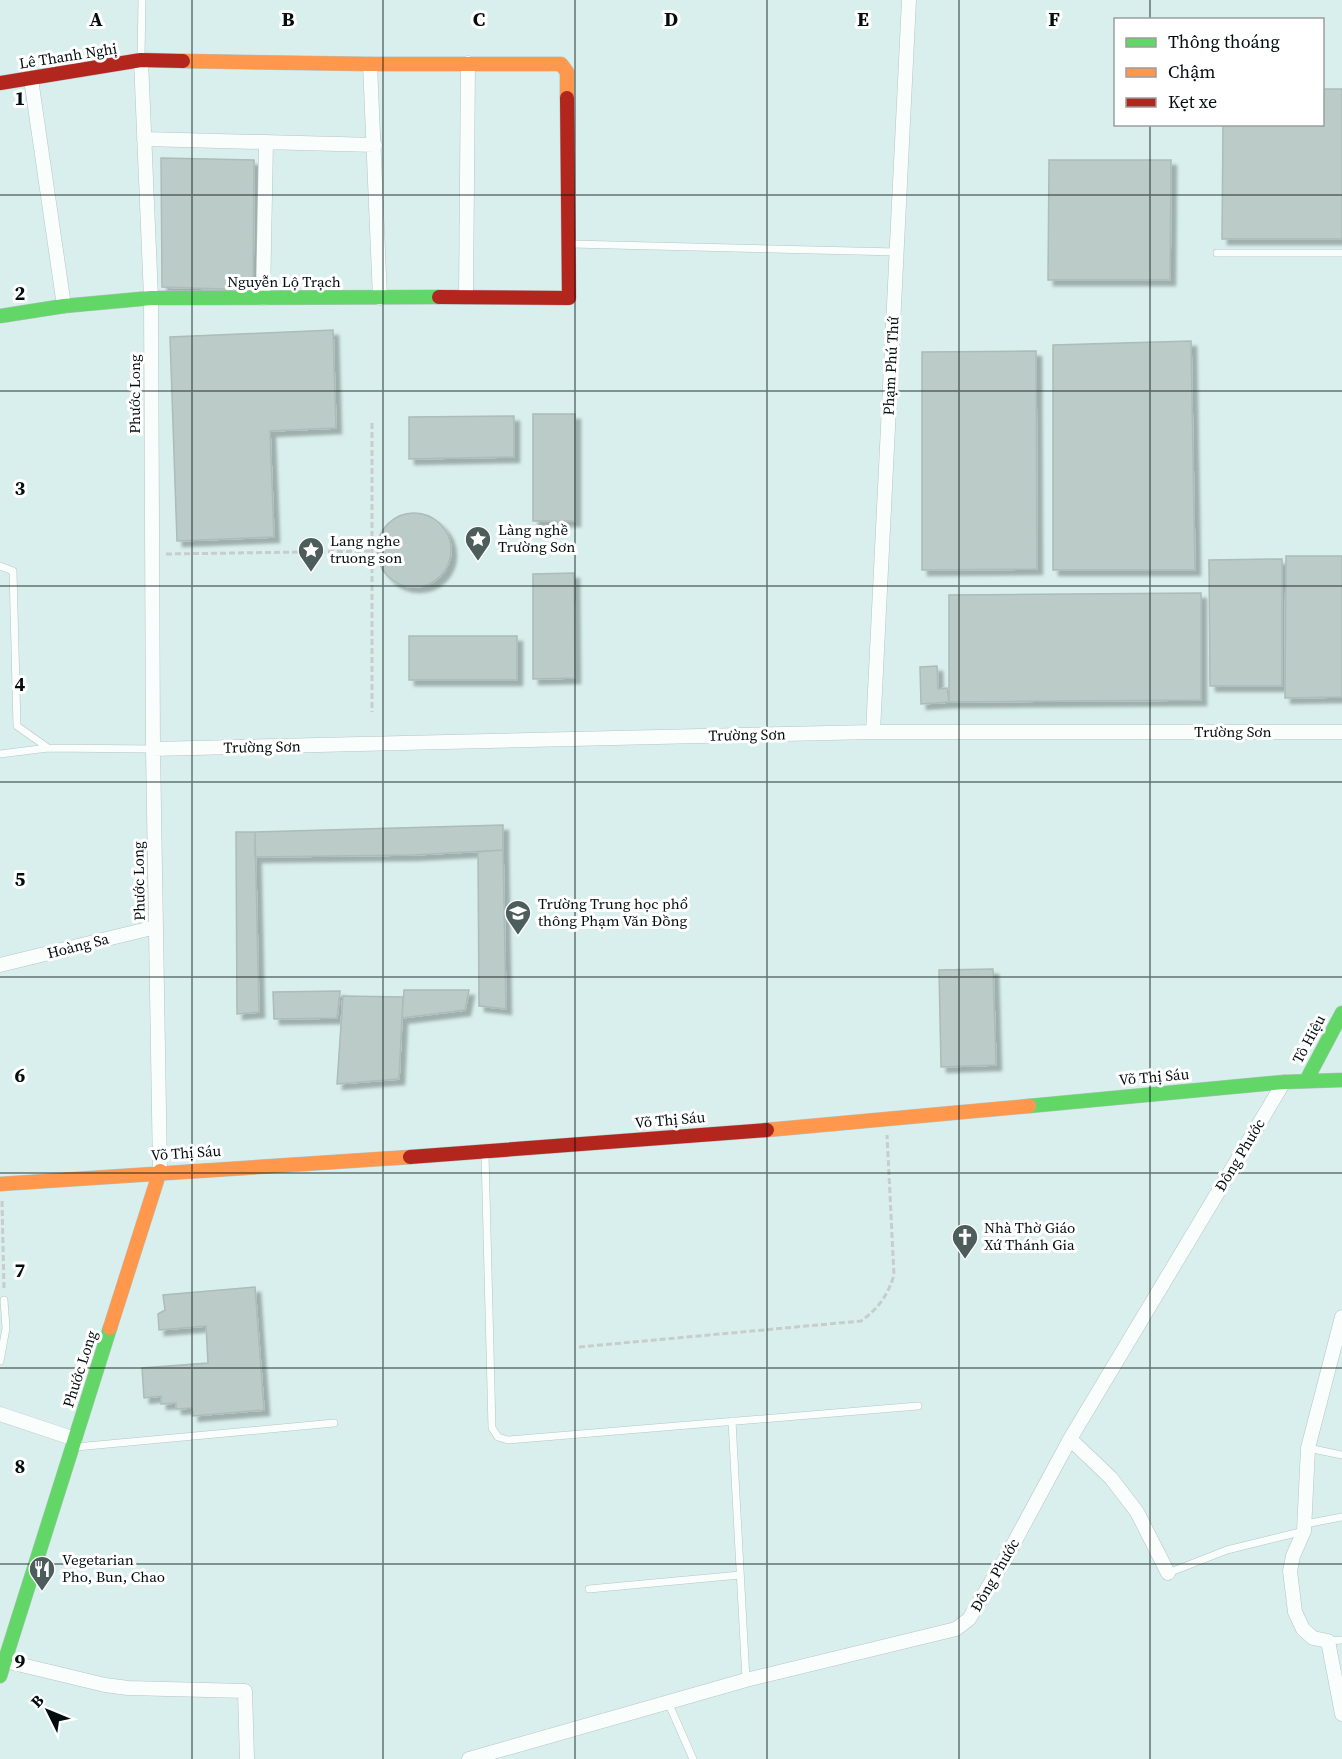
<svg xmlns="http://www.w3.org/2000/svg" width="1342" height="1759" viewBox="0 0 1342 1759" font-family="'Source Serif 4',serif">
<style>
.building{fill:#bbcbc7;stroke:#acbcb8;stroke-width:1.5;filter:url(#shadow)}
.lines{fill:none;stroke-linecap:round;stroke-linejoin:round}
.lane-casing{stroke:#b5c5c4;stroke-width:8}
.street-casing{stroke:#b5c5c4;stroke-width:15}
.fast-casing{stroke:#b5c5c4;stroke-width:15}
.slow-casing{stroke:#b5c5c4;stroke-width:15}
.jam-casing{stroke:#b5c5c4;stroke-width:15}
.path{stroke:#c6cdcc;stroke-width:3;stroke-dasharray:6 3;stroke-linecap:butt}
.lane{stroke:#f9fdfc;stroke-width:7}
.street{stroke:#f9fdfc;stroke-width:14}
.fast{stroke:#63d668;stroke-width:14}
.slow{stroke:#ff974d;stroke-width:14}
.jam{stroke:#b3261e;stroke-width:14}
.grid{fill:none;stroke:#020e0d;stroke-width:1.5;stroke-opacity:0.55}
.labels{text-anchor:middle;stroke-width:6;stroke-linejoin:round;paint-order:stroke}
.street-label{font-size:15px;fill:#020e0d;stroke:#fff}
.poi-label{font-size:15px;fill:#020e0d;stroke:#fff;text-anchor:start}
.grid-label{font-size:20px;text-anchor:middle;font-weight:bold;fill:#020e0d;stroke:#fff;stroke-width:6;stroke-linejoin:round;paint-order:stroke}
</style>
<defs>
<filter id="shadow"><feDropShadow dx="5.5" dy="5.5" stdDeviation="1.5" flood-color="#0004"/></filter>
</defs>
<rect width="100%" height="100%" fill="#d9efed"/>
<path class="building" d="M1322 89H1342V239H1222L1223 124H1322Z
M161 158 254 160 253 290 162 287Z
M1049 160H1171L1170 280H1048Z
M333 330 336 428 270 431 274 537 177 541 170 337Z
M1191 341 1195 570H1053V345Z
M1036 351 1037 569 922 570V352Z
M533 414H575V521H533Z
M514 416V457L409 459V417Z
M377 550a37 37 0 1 1 74 0a37 37 0 1 1-74 0Z
M1286 556H1342V697L1285 698Z
M1282 559V686H1210L1209 560Z
M574 573 575 678 533 679V574Z
M1201 593V700L949 702V595Z
M409 636H517V680H409Z
M937 666 938 689 947 688 949 702 921 704 920 667Z
M503 825V850L413 855 255 857V832Z
M236 832H255L259 1012 237 1014Z
M503 850 506 1009 479 1006 478 852Z
M993 969 996 1065 941 1067 939 970Z
M404 990H469L465 1010 402 1018Z
M340 991 337 1018 274 1019 273 992Z
M343 996 403 997 399 1079 337 1084Z
M255 1287 264 1410 193 1416 192 1408 176 1409V1403L161 1404V1396L144 1398 142 1368 208 1363 206 1326 159 1330 158 1314 165 1310 163 1295Z"/>
<g class="lines">
<g class="lane-casing">
<path id="lane" d="M141 57 142 0
M572 244 897 252
M1217 253H1342
M0 566 13 571 17 726 48 748
M0 754 48 748 153 749
M485 1154 492 1428 498 1437 508 1440 918 1406
M0 1361 6 1328 4 1300
M732 1421 746 1680
M76 1447 334 1423
M1308 1448 1342 1455
M1305 1524 1342 1517
M1168 1573 1227 1550 1304 1531
M589 1589 740 1575
M1328 1641 1342 1640
M668 1702 693 1759"/>
</g>
<g class="street-casing">
<path id="street" d="M141 60 151 298 153 749 160 1171
M370 64 380 298
M31 79 64 306
M144 139 375 145
M466 297 468 63
M263 298 266 142
M873 732 909 0
M153 749 873 732H1342
M0 965 156 927
M1342 1317 1308 1448 1304 1531 1293 1556 1290 1571 1295 1612 1303 1629 1313 1638 1328 1641 1342 1714
M0 1414 75 1439
M1070 1439 1111 1478 1137 1512 1168 1573
M5 1661 105 1685 128 1688 245 1691 247 1759
M469 1759 746 1680 956 1629 969 1619 1008 1554 1070 1439 1284 1082"/>
</g>
<g class="fast-casing">
<path id="fast" d="M0 316 64 306 151 298 439 297
M1306 1081 1342 1013
M1029 1106 1284 1082 1342 1080
M0 1676 110 1328"/>
</g>
<g class="slow-casing">
<path id="slow" d="M183 61 370 64H561L567 72V98
M767 1130 1029 1106
M0 1184 410 1157
M110 1328 160 1171"/>
</g>
<g class="jam-casing">
<path id="jam" d="M0 83 141 60 183 61
M439 297 569 298 567 98
M410 1157 767 1130"/>
</g>
<path class="path" d="M372 423V712
M166 554 372 551
M2 1201 4 1290
M579 1347 861 1321C878 1309 888 1295 894 1275L887 1135"/>
<use href="#lane" class="lane"/>
<use href="#street" class="street"/>
<use href="#fast" class="fast"/>
<use href="#slow" class="slow"/>
<use href="#jam" class="jam"/>
</g>
<path class="grid" d="M192 0V1759M383 0V1759M575 0V1759M767 0V1759M959 0V1759M1150 0V20M1150 124V1759M0 195H1342M0 391H1342M0 586H1342M0 782H1342M0 977H1342M0 1173H1342M0 1368H1342M0 1564H1342"/>
<defs>
<g id="sight-pin" transform="scale(1.35)"><path d="M0 17L-7.5 6A9.5 9.5 0 1 1 7.5 6Z" fill="#4d5d5b" stroke="#fff"/><path d="M0-6L1.8-2.2L6-1.7L2.9 1.2L3.7 5.4L0 3.3L-3.7 5.4L-2.9 1.2L-6-1.7L-1.8-2.2Z" fill="#fff"/></g>
<g id="school-pin" transform="scale(1.35)"><path d="M0 17L-7.5 6A9.5 9.5 0 1 1 7.5 6Z" fill="#4d5d5b" stroke="#fff"/><path d="M0-5L7-2L0 1L-7-2ZM-4 1L0 2.5L4 1V4Q0 6-4 4Z" fill="#fff"/></g>
<g id="church-pin" transform="scale(1.35)"><path d="M0 17L-7.5 6A9.5 9.5 0 1 1 7.5 6Z" fill="#4d5d5b" stroke="#fff"/><path d="M-1.2-6h2.4v3.5h3.3v2.4h-3.3V6h-2.4V-.1h-3.3v-2.4h3.3Z" fill="#fff"/></g>
<g id="restaurant-pin" transform="scale(1.35)"><path d="M0 17L-7.5 6A9.5 9.5 0 1 1 7.5 6Z" fill="#4d5d5b" stroke="#fff"/><path d="M-5-6h1v4h1v-4h1v4h1v-4h1v5L-1.5 .5V6h-2V.5L-5-1ZM5-6V6H3V1.5H1.5Q1.5-4 5-6Z" fill="#fff"/></g>
</defs>
<g fill-rule="evenodd">
<use href="#sight-pin" x="478" y="539"/>
<use href="#sight-pin" x="311" y="550"/>
<use href="#school-pin" x="518" y="913"/>
<use href="#church-pin" x="965" y="1237"/>
<use href="#restaurant-pin" x="42" y="1569"/>
</g>
<g class="labels">
<g class="street-label">
<text transform="translate(68 56) rotate(-9)" y="5">Lê Thanh Nghị</text>
<text x="284" y="287">Nguyễn Lộ Trạch</text>
<text transform="translate(891 366) rotate(-87)" y="5">Phạm Phú Thứ</text>
<text transform="translate(135 394) rotate(-90)" y="5">Phước Long</text>
<text x="1233" y="737">Trường Sơn</text>
<text transform="translate(747 735) rotate(-1)" y="5">Trường Sơn</text>
<text transform="translate(262 747) rotate(-1)" y="5">Trường Sơn</text>
<text transform="translate(139 881) rotate(-91)" y="5">Phước Long</text>
<text transform="translate(78 946) rotate(-14)" y="5">Hoàng Sa</text>
<text transform="translate(1309 1039) rotate(-62)" y="5">Tô Hiệu</text>
<text transform="translate(1154 1077) rotate(-5)" y="5">Võ Thị Sáu</text>
<text transform="translate(670 1120) rotate(-5)" y="5">Võ Thị Sáu</text>
<text transform="translate(186 1153) rotate(-4)" y="5">Võ Thị Sáu</text>
<text transform="translate(1240 1155) rotate(-59)" y="5">Đông Phước</text>
<text transform="translate(80 1369) rotate(-72)" y="5">Phước Long</text>
<text transform="translate(995 1575) rotate(-60)" y="5">Đông Phước</text>
</g>
<g class="poi-label">
<text x="498" y="535">Làng nghề<tspan x="498" dy="17">Trường Sơn</tspan></text>
<text x="330" y="546">Lang nghe<tspan x="330" dy="17">truong son</tspan></text>
<text x="538" y="909">Trường Trung học phổ<tspan x="538" dy="17">thông Phạm Văn Đồng</tspan></text>
<text x="984" y="1233">Nhà Thờ Giáo<tspan x="984" dy="17">Xứ Thánh Gia</tspan></text>
<text x="62" y="1565">Vegetarian<tspan x="62" dy="17">Pho, Bun, Chao</tspan></text>
</g>
</g>
<g class="grid-label">
<text x="96" y="26">A</text>
<text x="288" y="26">B</text>
<text x="479" y="26">C</text>
<text x="671" y="26">D</text>
<text x="863" y="26">E</text>
<text x="1054" y="26">F</text>
<text x="20" y="105">1</text>
<text x="20" y="300">2</text>
<text x="20" y="495">3</text>
<text x="20" y="691">4</text>
<text x="20" y="886">5</text>
<text x="20" y="1082">6</text>
<text x="20" y="1277">7</text>
<text x="20" y="1473">8</text>
<text x="20" y="1668">9</text>
</g>
<rect x="1114" y="18" width="210" height="108" fill="#ffffff" stroke="#9a9f9e" stroke-width="1.5"/>
<rect x="1126" y="38" width="30" height="9" fill="#63d668" stroke="#9a9f9e" stroke-width="1.5"/>
<text x="1168" y="48" font-size="18" fill="#020e0d">Thông thoáng</text>
<rect x="1126" y="68" width="30" height="9" fill="#ff974d" stroke="#9a9f9e" stroke-width="1.5"/>
<text x="1168" y="78" font-size="18" fill="#020e0d">Chậm</text>
<rect x="1126" y="98" width="30" height="9" fill="#b3261e" stroke="#9a9f9e" stroke-width="1.5"/>
<text x="1168" y="108" font-size="18" fill="#020e0d">Kẹt xe</text>
<g transform="translate(48 1711) rotate(313)" stroke="#ffffff" stroke-width="4.5" paint-order="stroke">
<path d="M0-4.5L10 22L0 15L-10 22Z" fill="#020e0d"/>
<text y="-9" font-size="16" font-weight="bold" text-anchor="middle" fill="#020e0d">B</text>
</g>
</svg>
